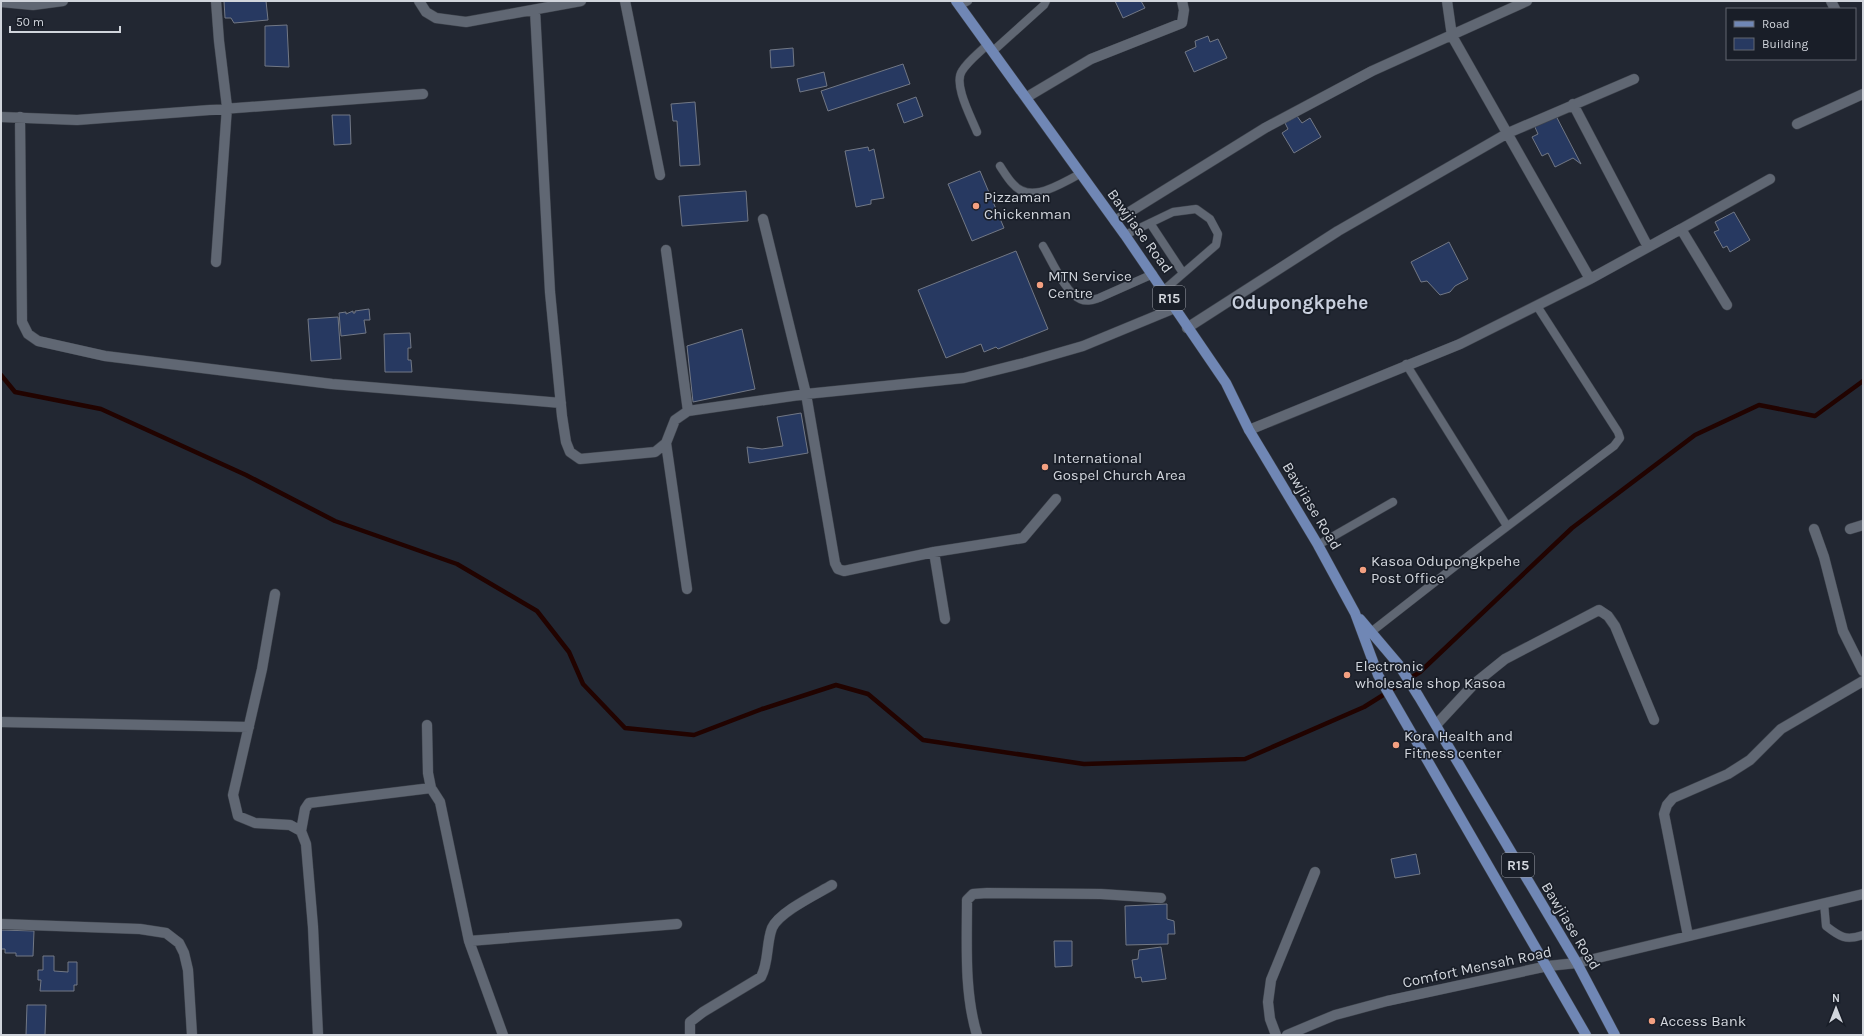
<svg xmlns="http://www.w3.org/2000/svg" width="1864" height="1036" viewBox="0 0 1864 1036" font-family="Karla,sans-serif">
<style>
.lines{fill:none;stroke-linecap:round;stroke-linejoin:round}
.stream{stroke:#210300;stroke-width:4.5}
.building{fill:#273961;stroke:#727885}
.lane-casing{stroke:#3e434c;stroke-width:9}
.street-casing{stroke:#3e434c;stroke-width:11}
.primary-casing{stroke:#3e434c;stroke-width:11}
.lane{stroke:#606773;stroke-width:8}
.street{stroke:#606773;stroke-width:10}
.primary{stroke:#7087b5;stroke-width:10}
.poi-dot{fill:#f3a081;stroke:#191e28;stroke-width:1.5}
.labels{text-anchor:middle;stroke-width:3.5;stroke-linejoin:round;paint-order:stroke}
.shield{fill:#191e28;stroke:#9a9ea6;stroke-width:1}
.shield-label{font-size:14px;font-weight:bold;fill:#d1d5dc}
.poi-label{font-size:15px;fill:#d1d5dc;stroke:#191e28;text-anchor:start}
.street-label{font-size:15px;fill:#d1d5dc;stroke:#191e28}
.district-label{font-size:19px;font-weight:bold;fill:#c8cfdd;stroke:#191e28}
</style>
<rect width="100%" height="100%" fill="#222732"/>
<g class="lines">
<path class="stream" d="M1 375 15 392 101 409 246 475 335 521 457 564 537 611 569 652 583 684 625 728 694 735 762 709 836 685 868 694 923 740 1084 764 1245 759 1364 707 1420 672 1572 528 1695 435 1759 405 1815 416 1863 381"/>
</g>
<path class="building" d="M224 1H266L268 20 234 23 231 18H225Z
M1115 1H1141L1145 8 1123 18Z
M287 25 289 67 265 66V26Z
M1208 36 1210 42 1218 39 1227 58 1194 72 1185 52 1196 47 1195 41Z
M793 48 794 66 771 68 770 50Z
M903 64 910 84 828 111 821 91Z
M824 72 827 86 800 92 797 79Z
M916 97 923 116 904 123 897 104Z
M695 102 700 165 680 166 677 121H673L671 104Z
M1555 114 1581 164 1573 158 1555 167 1548 153 1542 156 1532 137 1538 134 1534 125Z
M332 115H350L351 144 334 145Z
M1297 116 1302 123 1310 118 1321 137 1294 153 1282 133 1288 129 1285 123Z
M868 147 869 151 874 149 884 198 871 200V204L856 207 845 151Z
M980 171 1004 228 972 241 948 184Z
M746 191 748 221 682 226 679 196Z
M1734 212 1750 240 1730 252 1727 246 1723 248 1714 232 1719 230 1715 222Z
M1449 242 1468 279 1455 286 1450 292 1440 295 1427 281 1421 282 1411 262Z
M1016 251 1048 329 998 349 996 347 984 352 981 344 946 358 918 290Z
M369 309 370 320H364L366 333 341 336 339 313 346 312V314L353 311V313H355V311Z
M338 317 341 359 311 361 308 319Z
M742 329 755 389 693 402 687 346Z
M410 333 411 348H408V360H411L412 372H385L384 334Z
M801 413 808 453 749 463 747 447 762 449 783 446 777 417Z
M1416 854 1420 874 1395 878 1391 859Z
M1167 904V919L1174 921 1175 934H1168V944L1126 945 1125 906Z
M1 930 34 931 33 956H16V953H5V949H1Z
M1054 941H1072V966L1055 967Z
M1161 947 1166 979 1142 982 1141 977 1135 978 1132 960 1138 959 1139 950Z
M43 956H54V971L68 972V962H77V985H74V991H40L41 980H38V970H43Z
M27 1005H46L45 1035H26Z"/>
<g class="lines">
<g class="lane-casing">
<path id="lane" d="M959 6 968 1
M993 51 1044 5 1046 1
M977 132C971 117 953 84 962 71 968 61 979 53 988 44
M1000 166C1004 172 1008 179 1013 184 1031 205 1061 183 1080 174
M1150 223 1183 273
M1125 235 1173 212 1196 209 1210 219 1218 234 1216 245 1164 290
M1043 246C1051 259 1066 294 1080 299 1087 302 1092 300 1099 298L1153 274
M1406 364 1507 526
M1318 545 1393 502
M1371 632 1472 553 1614 446 1620 438 1618 432 1537 306
M1824 903 1826 926C1840 937 1846 941 1863 935"/>
</g>
<g class="street-casing">
<path id="street" d="M419 1 426 12 436 18 466 22 581 1
M625 1 660 175
M1447 1 1452 36 1590 279
M1831 1 1835 9
M1 2 33 5 63 1
M535 10 550 292 562 416 566 442 570 452 580 459 655 452 666 443 675 420 688 411 806 394 964 378 1024 363 1083 346 1175 308
M1027 97 1091 59 1182 23 1184 10 1182 1
M1573 104 1648 247
M1 117 77 120 423 94
M20 117 22 322 28 334 38 341 105 356 332 384 561 403
M1797 124 1863 94
M763 219 806 394 835 563 838 569 844 571 934 552 1023 538 1056 499
M1115 221 1265 128 1372 71 1527 1
M1681 229 1770 179
M666 250 688 411
M216 262 227 107 219 41 216 1
M1187 328 1338 231 1508 133 1634 79
M1249 430 1460 344 1590 279 1681 229 1727 305
M666 443 687 589
M1814 529 1824 557 1843 631 1863 671
M1850 529 1863 525
M934 552 945 619
M275 594 262 669 233 795 238 816 255 823 290 825 301 831 306 844 313 927 318 1035
M1 722 249 727
M427 725 428 773 431 788 440 802 469 941 503 1035
M1436 725 1474 684 1505 659 1599 610 1608 616 1615 626 1654 720
M301 831 305 809 309 803 431 788
M1 924 140 929 166 933 179 943 184 953 188 970 192 1035
M1688 936 1664 814 1667 805 1673 798 1728 774 1750 760 1781 729 1863 681
M469 941 677 924
M690 1035V1022L703 1012 761 977C769 962 766 944 772 928 779 912 817 894 832 885
M977 1035C964 992 967 944 967 900L973 894 987 893 1101 894 1161 898
M1276 1035 1270 1019 1268 1002 1271 980 1315 872
M1287 1035 1335 1015 1387 1001 1548 966 1577 963 1863 894"/>
</g>
<g class="primary-casing">
<path id="primary" d="M956 1 1125 235 1226 383 1249 430 1318 545 1355 613 1378 675 1586 1035
M1360 619 1399 665 1419 697 1577 963 1615 1035"/>
</g>
<use href="#lane" class="lane"/>
<use href="#street" class="street"/>
<use href="#primary" class="primary"/>
</g>
<g class="poi-dot">
<circle cx="976" cy="206" r="4"/>
<circle cx="1040" cy="285" r="4"/>
<circle cx="1045" cy="467" r="4"/>
<circle cx="1363" cy="570" r="4"/>
<circle cx="1347" cy="675" r="4"/>
<circle cx="1396" cy="745" r="4"/>
<circle cx="1652" cy="1021" r="4"/>
</g>
<g class="labels">
<g class="shield">
<rect x="1153" y="286" width="32" height="24" rx="3"/>
<rect x="1502" y="853" width="32" height="24" rx="3"/>
</g>
<g class="shield-label">
<text x="1169" y="303">R15</text>
<text x="1518" y="870">R15</text>
</g>
<g class="poi-label">
<text x="984" y="202">Pizzaman<tspan x="984" dy="17">Chickenman</tspan></text>
<text x="1048" y="281">MTN Service<tspan x="1048" dy="17">Centre</tspan></text>
<text x="1053" y="463">International<tspan x="1053" dy="17">Gospel Church Area</tspan></text>
<text x="1371" y="566">Kasoa Odupongkpehe<tspan x="1371" dy="17">Post Office</tspan></text>
<text x="1355" y="671">Electronic<tspan x="1355" dy="17">wholesale shop Kasoa</tspan></text>
<text x="1404" y="741">Kora Health and<tspan x="1404" dy="17">Fitness center</tspan></text>
<text x="1660" y="1026">Access Bank</text>
</g>
<g class="street-label">
<text transform="translate(1140 231) rotate(54)" y="5">Bawjiase Road</text>
<text transform="translate(1312 506) rotate(59)" y="5">Bawjiase Road</text>
<text transform="translate(1571 926) rotate(59)" y="5">Bawjiase Road</text>
<text transform="translate(1477 967) rotate(-12)" y="5">Comfort Mensah Road</text>
</g>
<g class="district-label">
<text x="1300" y="309">Odupongkpehe</text>
</g>
</g>
<rect width="1864" height="1036" fill="none" stroke="#d1d5dc" stroke-width="4"/>
<rect x="1726" y="8" width="130" height="52" fill="#191e28" stroke="#636770"/>
<rect x="1734" y="21" width="20" height="6" fill="#7087b5" stroke="#636770"/>
<text x="1762" y="28" font-size="12" fill="#d1d5dc">Road</text>
<rect x="1734" y="38" width="20" height="12" fill="#273961" stroke="#636770"/>
<text x="1762" y="48" font-size="12" fill="#d1d5dc">Building</text>
<g transform="translate(1836 1008)" stroke="#191e28" stroke-width="3" paint-order="stroke">
<path d="M0-3L7 15L0 10L-7 15Z" fill="#d1d5dc"/>
<text y="-6" font-size="11" font-weight="bold" text-anchor="middle" fill="#d1d5dc">N</text>
</g>
<path d="M10 26v6h110v-6" fill="none" stroke="#d1d5dc" stroke-width="2"/>
<text x="16" y="26" font-size="12" fill="#d1d5dc" stroke="#191e28" stroke-width="3" paint-order="stroke">50 m</text>
</svg>
